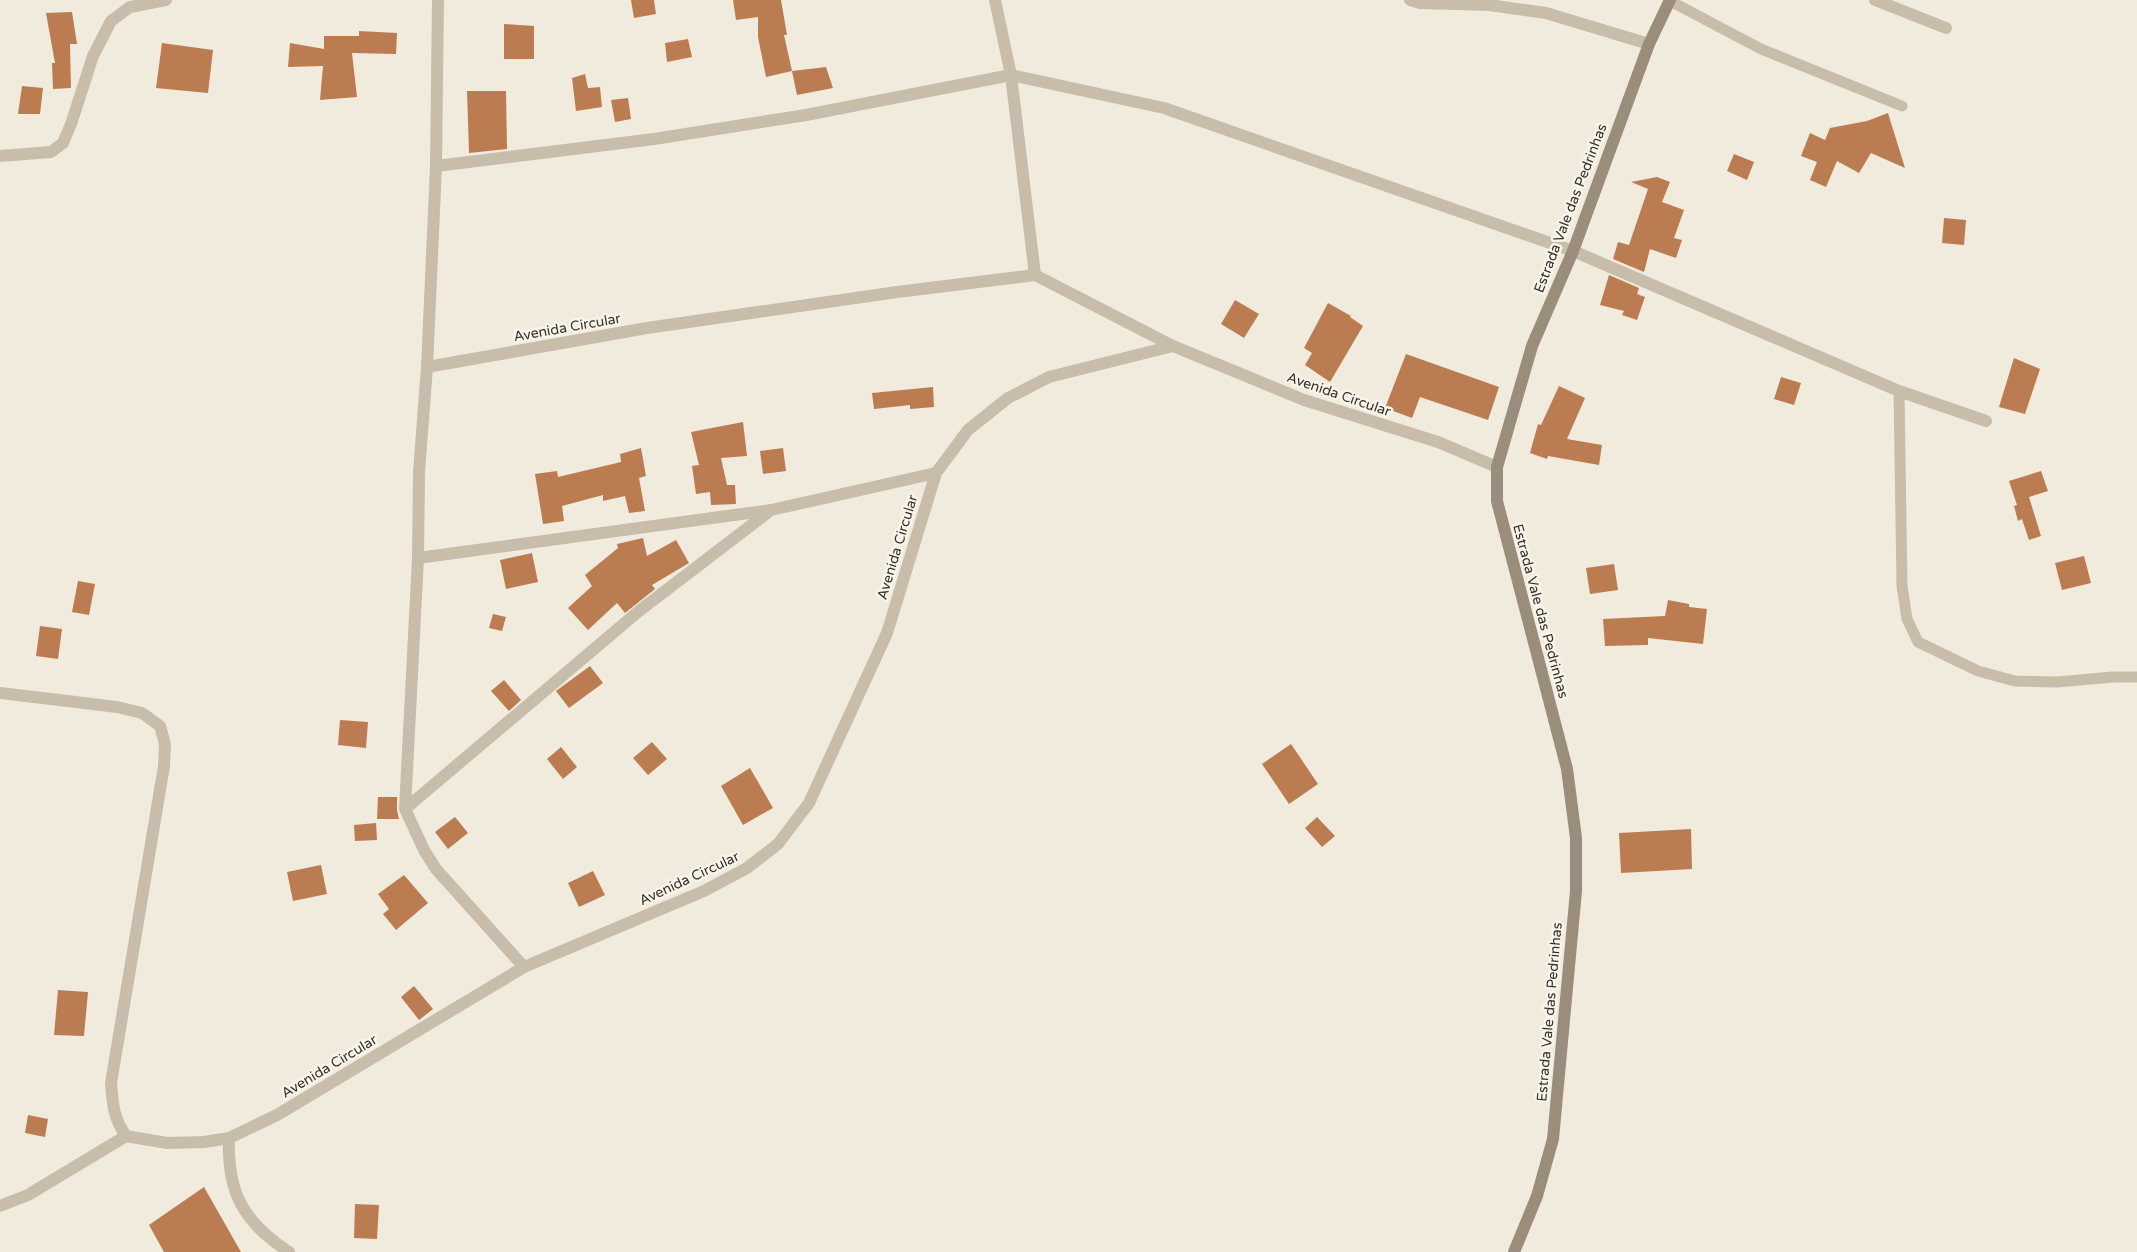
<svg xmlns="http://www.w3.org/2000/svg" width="2137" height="1252" viewBox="0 0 2137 1252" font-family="'Varela Round',sans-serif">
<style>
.building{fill:#bc7c51}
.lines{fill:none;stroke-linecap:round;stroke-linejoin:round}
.service{stroke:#c8bdab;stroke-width:11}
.minor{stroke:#c8bdab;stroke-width:12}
.secondary{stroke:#9b8d7c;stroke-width:12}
.labels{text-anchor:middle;stroke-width:5;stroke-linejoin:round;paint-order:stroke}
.street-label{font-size:14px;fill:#36302a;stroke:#f8f4ea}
</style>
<rect width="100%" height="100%" fill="#f1ebde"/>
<path class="building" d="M631 0H654L656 14 634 18Z
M733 0H781L787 35H784L792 71 766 77 758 37V17L736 20Z
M72 12 77 44H70L71 88 53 89 52 63H55L46 13Z
M504 24 534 26V59H504Z
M359 31 397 33 396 54 352 53 357 97 320 100 323 66 288 67 290 43 324 49V36H359Z
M688 39 692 57 667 62 665 43Z
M162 43 213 50 208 93 156 88Z
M826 67 833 88 797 95 792 71Z
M585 74 588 88 600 87 602 107 576 111 572 78Z
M22 86 43 88 40 114H18Z
M467 91H506L507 149 469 153Z
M628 98 631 119 615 122 611 100Z
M1888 113 1905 168 1871 153 1859 173 1837 161 1826 187 1810 180 1817 162 1801 156 1810 133 1825 140 1830 128 1867 121Z
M1734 154 1754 162 1747 180 1727 171Z
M1657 177 1670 182 1662 202 1684 210 1674 238 1682 240 1676 258 1650 249 1644 272 1613 259 1618 242 1629 245 1648 189 1631 182Z
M1944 218 1966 220 1964 245 1942 243Z
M1609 275 1639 288 1637 294 1645 297 1637 320 1622 315 1624 311 1600 305Z
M1235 300 1259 314 1244 338 1221 324Z
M1328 303 1351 316 1350 317 1363 326 1330 382 1305 365 1312 353 1304 348Z
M1406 354 1499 387 1488 420 1420 397 1412 418 1385 408Z
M2014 358 2040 369 2025 414 1999 407Z
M1781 377 1801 383 1794 405 1774 399Z
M1559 386 1585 398 1567 439 1602 445 1599 465 1548 456 1547 459 1530 453 1538 424 1541 425Z
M933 387 934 407 910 409V405L874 409 872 393Z
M743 422 747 456 721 458 727 485H735L736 504 711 505 710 492 696 494 692 466 699 465 691 432Z
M641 448 646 476 639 478 645 511 629 513 625 496 603 501V495L562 506 564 521 543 524 535 474 557 471 558 477 621 462 620 454Z
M783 448 786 471 763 474 760 451Z
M2041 471 2048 491 2029 497 2041 536 2029 540 2022 519 2018 521 2014 506 2017 505 2009 481Z
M643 538 647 556 676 540 689 563 652 585 655 589 625 613 617 603 588 630 568 608 592 586 585 575 618 548 617 544Z
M532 553 538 582 506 589 500 560Z
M2084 556 2091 583 2062 590 2055 563Z
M1614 564 1618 590 1590 594 1586 568Z
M78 581 95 584 89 615 72 612Z
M1668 600 1689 604V607L1707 609 1703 644 1648 638V645L1605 646 1603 619 1665 616Z
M493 614 506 617 502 631 489 628Z
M40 626 62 629 58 659 36 656Z
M590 666 603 683 569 708 556 691Z
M504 680 521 700 509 711 491 691Z
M340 720 368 722 366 748 338 745Z
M652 742 667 759 648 775 633 758Z
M1291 744 1318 784 1289 804 1262 764Z
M561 747 577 767 563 779 547 759Z
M750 768 773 808 743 825 721 786Z
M378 797H397V810L399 819H377Z
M455 817 468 833 448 849 435 832Z
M1317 817 1335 836 1322 847 1305 828Z
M376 823 377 840 355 841 354 825Z
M1691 829 1692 869 1621 873 1619 833Z
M321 865 327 894 293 901 287 872Z
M593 871 605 895 579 907 568 883Z
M404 875 428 903 396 930 383 914 389 909 378 894Z
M414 986 433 1009 419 1020 401 997Z
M58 990 88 992 84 1036 54 1035Z
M28 1115 48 1119 45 1137 25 1133Z
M204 1187 241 1252H164L149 1225Z
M355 1204 379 1205 377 1239 354 1238Z"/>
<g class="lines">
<path class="service" d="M1670 1 1761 49 1902 106
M1899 391 1902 586 1907 619 1918 642 1978 671 2015 681 2057 682 2113 677H2137"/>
<path class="minor" d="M438 0 436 166 427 367 419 472 418 558 405 809 424 850 436 869 524 967
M995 0 1011 75 1035 275
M1410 0 1420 3 1489 5 1546 13 1649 44
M1875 0 1946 28
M0 156 51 152 63 143 71 124 93 56 111 21 130 7 166 0
M436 166 654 139 806 115 1011 75 1164 108 1573 251 1899 391 1986 421
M427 367 647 328 897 292 1035 275 1173 346 1304 400 1438 442 1497 467
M418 558 771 510 936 473
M0 693 117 707 142 713 160 726 165 744 164 766 111 1083C113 1106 113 1117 126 1136
M405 809 639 611 771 510
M126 1136 167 1143 204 1142 229 1138 277 1115 524 967 704 891 747 868 778 844 809 803 887 633 936 473 968 430 1008 398 1049 377 1173 346
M229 1138C227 1192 243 1222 289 1252
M0 1206 28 1195 126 1136"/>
<path class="secondary" d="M1514 1252 1537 1196 1553 1139 1576 891V838L1567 769 1497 501V467L1532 346 1573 251 1649 44 1670 0"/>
</g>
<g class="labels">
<g class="street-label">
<text transform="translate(1570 208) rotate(-69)" y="5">Estrada Vale das Pedrinhas</text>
<text transform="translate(567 327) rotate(-10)" y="5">Avenida Circular</text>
<text transform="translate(1339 394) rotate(19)" y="5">Avenida Circular</text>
<text transform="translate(897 547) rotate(-73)" y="5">Avenida Circular</text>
<text transform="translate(1541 611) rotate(75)" y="5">Estrada Vale das Pedrinhas</text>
<text transform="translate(689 878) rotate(-25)" y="5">Avenida Circular</text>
<text transform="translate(1549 1012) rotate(-85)" y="5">Estrada Vale das Pedrinhas</text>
<text transform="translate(329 1066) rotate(-31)" y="5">Avenida Circular</text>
</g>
</g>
</svg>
